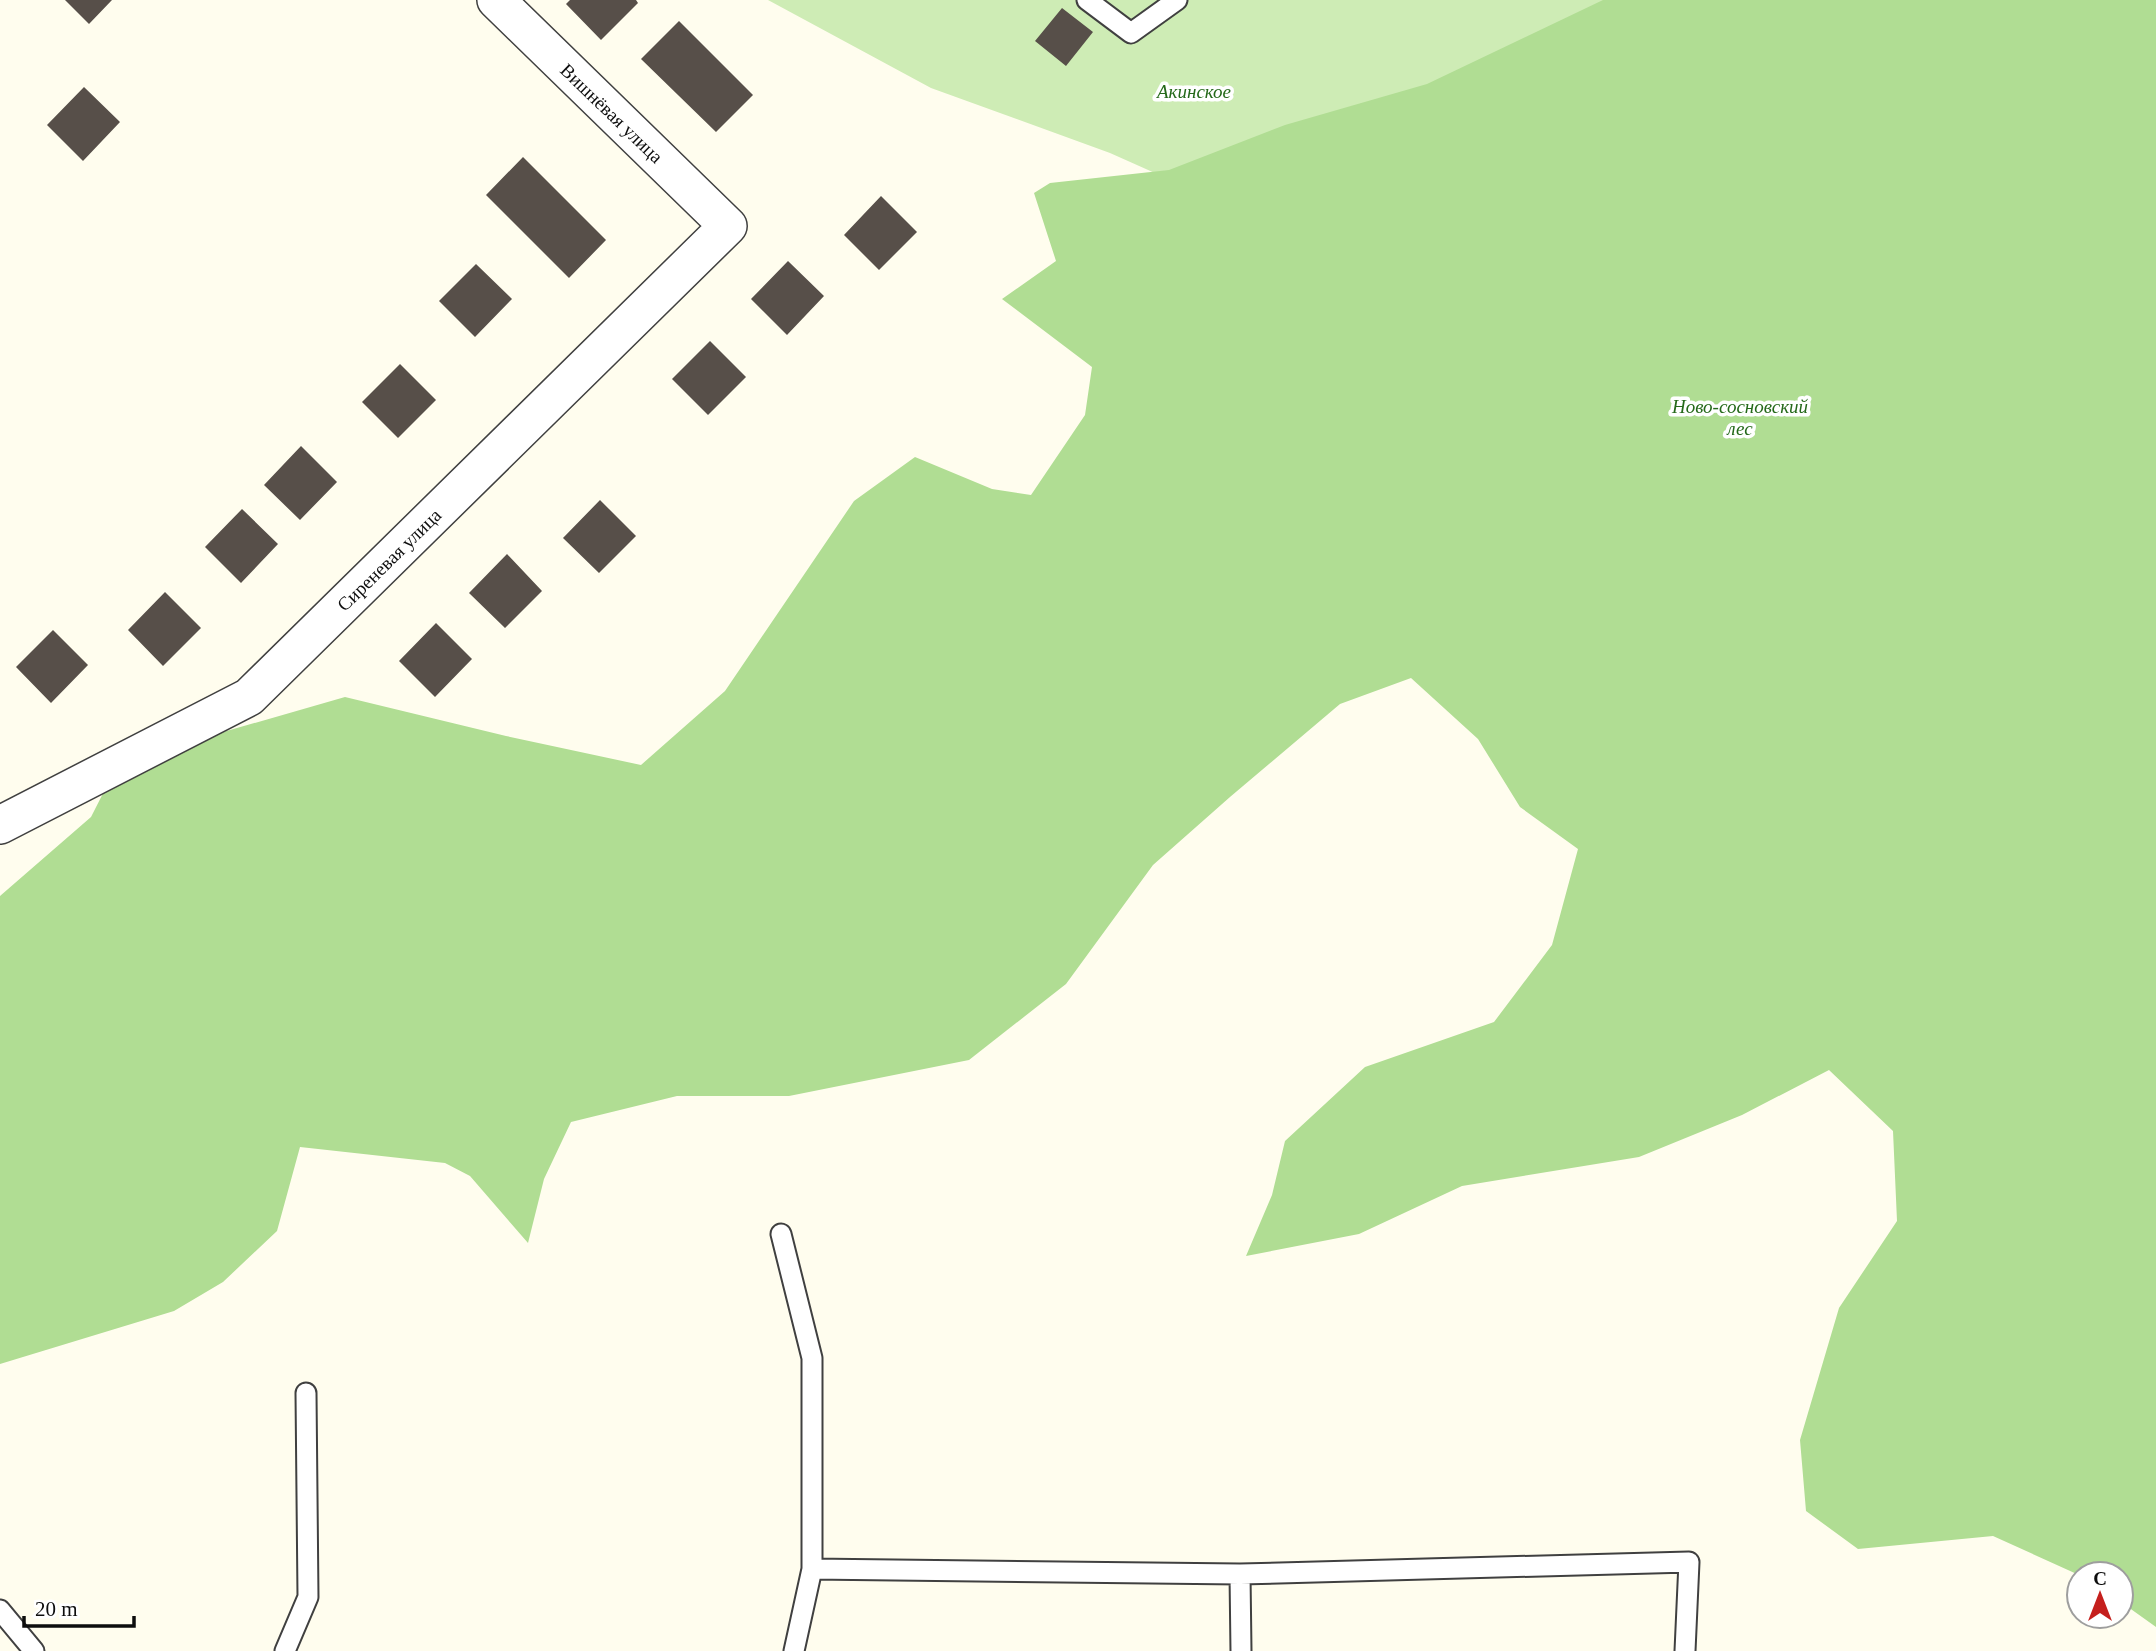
<svg xmlns="http://www.w3.org/2000/svg" width="2156" height="1651" viewBox="0 0 2156 1651" font-family="Georgia,serif">
<style>
.green{fill:#ceecb5}
.forest{fill:#b0dd93}
.building{fill:#574f49}
.lines{fill:none;stroke-linecap:round;stroke-linejoin:round}
.lane-casing{stroke:#404040;stroke-width:23}
.street-casing{stroke:#404040;stroke-width:40}
.lane{stroke:#fff;stroke-width:19}
.street{stroke:#fff;stroke-width:37}
.labels{text-anchor:middle;stroke-width:7;stroke-linejoin:round;paint-order:stroke}
.park-label{font-size:19px;font-style:italic;fill:#25691a;stroke:#fff}
.street-label{font-size:19px;fill:#0d0d0d;stroke:#fff}
</style>
<rect width="100%" height="100%" fill="#fffdee"/>
<path class="green" d="M768 0H1635L1193 190 1110 153 931 88Z"/>
<path class="forest" d="M1603 0H2156V1627L2121 1602V1574L2079 1575 1993 1536 1858 1549 1806 1511 1800 1440 1839 1308 1897 1221 1893 1131 1829 1070 1742 1115 1639 1157 1462 1186 1359 1234 1246 1256 1272 1195 1285 1141 1365 1067 1494 1022 1552 945 1578 849 1520 807 1478 739 1411 678 1340 704 1230 797 1153 865 1066 984 969 1060 789 1096H677L571 1122 544 1179 528 1243 470 1176 445 1163 300 1147 277 1231 223 1282 174 1311 0 1364V896L91 817 119 762 345 697 506 736 641 765 725 691 854 501 915 457 992 489 1031 495 1085 415 1092 367 1002 299 1056 261 1034 193 1050 183 1169 170 1285 125 1427 84Z"/>
<path class="building" d="M65 0H112L89 24Z
M570 0H636L638 3 601 40 566 4Z
M1062 8 1093 32 1066 66 1035 41Z
M679 21 753 95 716 132 641 59Z
M84 87 120 122 83 161 47 125Z
M523 157 606 240 569 278 486 195Z
M881 196 917 232 879 270 844 235Z
M788 261 824 296 787 335 751 299Z
M476 264 512 299 475 337 439 301Z
M710 341 746 377 708 415 672 379Z
M400 364 436 400 398 438 362 402Z
M301 446 337 482 300 520 264 485Z
M600 500 636 536 599 573 563 538Z
M242 509 278 544 241 583 205 547Z
M507 554 542 591 505 628 469 593Z
M165 592 201 628 163 666 128 630Z
M436 623 472 659 435 697 399 661Z
M53 630 88 665 51 703 16 667Z"/>
<g class="lines">
<g class="lane-casing">
<path id="lane" d="M1087 0 1131 33 1177 0
M781 1234 812 1358V1569L794 1651
M812 1569 1240 1574 1689 1562 1685 1651
M1240 1574 1241 1651
M0 1610 34 1651
M285 1651 308 1597 306 1393"/>
</g>
<g class="street-casing">
<g id="street">
<path id="s1" d="M0 825 249 697 728 226 496 0"/>
</g>
</g>
<use href="#lane" class="lane"/>
<use href="#street" class="street"/>
</g>
<g class="labels">
<g class="park-label">
<text x="1194" y="98">Акинское</text>
<text x="1740" y="413">Ново-сосновский<tspan x="1740" dy="22">лес</tspan></text>
</g>
<g class="street-label">
<text transform="translate(612 113) rotate(44)" y="7">Вишнёвая улица</text>
<text dy="7" stroke="none"><textPath href="#s1" startOffset="476">Сиреневая улица</textPath></text>
</g>
</g>
<g transform="translate(2100 1595)"><circle r="33" fill="#ffffff" stroke="#9e9e9e" stroke-width="2"/>
<path d="M0-5L12 26L0 18L-12 26Z" fill="#c51f1d"/>
<text y="-10" font-size="19" font-weight="bold" text-anchor="middle" fill="#0d0d0d">С</text>
</g>
<path d="M24 1616v10h110v-10" fill="none" stroke="#0d0d0d" stroke-width="3.5"/>
<text x="35" y="1616" font-size="21" fill="#0d0d0d" stroke="#ffffff" stroke-width="5" paint-order="stroke">20 m</text>
</svg>
